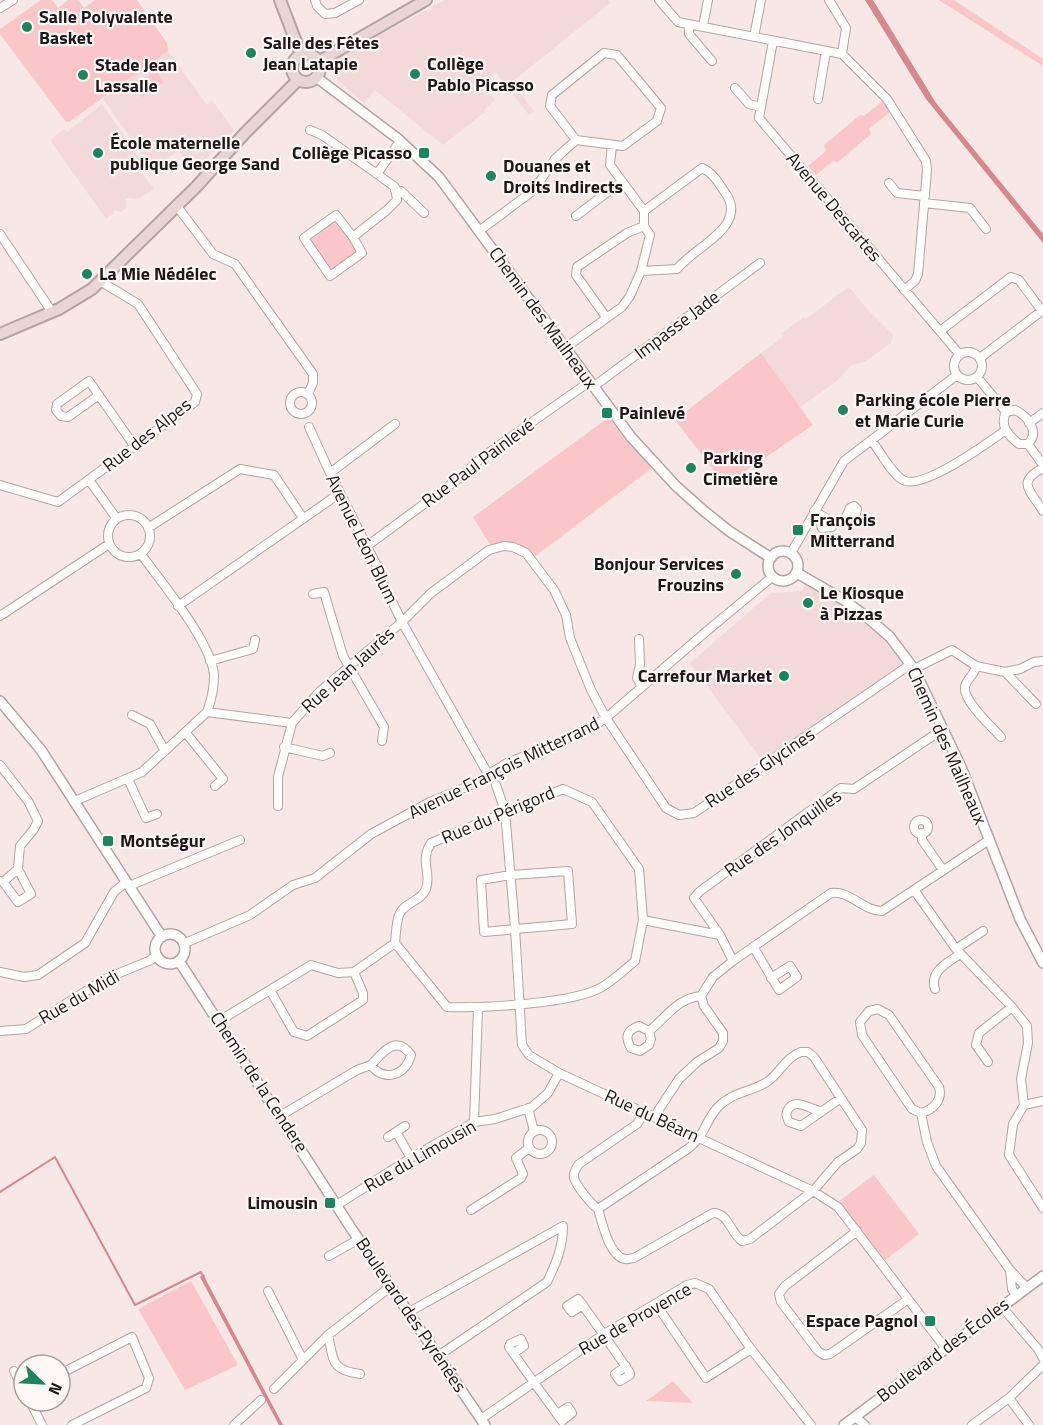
<svg xmlns="http://www.w3.org/2000/svg" width="1043" height="1425" viewBox="0 0 1043 1425" font-family="'Titillium Web',sans-serif">
<style>
.built{fill:#f3d9da}
.green{fill:#fac6ca}
.water{fill:#d5888e}
.lines{fill:none;stroke-linecap:round;stroke-linejoin:round}
.stream{stroke:#d5888e;stroke-width:2}
.minor-casing{stroke:#b4a4a4;stroke-width:10}
.tertiary-casing{stroke:#b4a4a4;stroke-width:12}
.secondary-casing{stroke:#b4a4a4;stroke-width:14}
.minor{stroke:#fff;stroke-width:8}
.tertiary{stroke:#fff;stroke-width:9}
.secondary{stroke:#e9d4d6;stroke-width:10}
.poi-dot{fill:#1c8560;stroke:#fef7f7;stroke-width:2}
.labels{text-anchor:middle;stroke-width:4.5;stroke-linejoin:round;paint-order:stroke}
.poi-label{font-size:18px;font-weight:bold;fill:#1e1819;stroke:#fef7f7;text-anchor:start}
.street-label{font-size:18px;fill:#1e1819;stroke:#fef7f7}
</style>
<rect width="100%" height="100%" fill="#f8e7e7"/>
<path class="built" d="M444 0H608L610 3 512 82 534 111 529 115 496 72 486 78 482 83 495 100 484 110 485 112 443 145 375 90 364 103 335 78V60L426 10 428 12 432 10 431 7Z
M168 51 207 105 212 100 234 131 193 172 179 151 152 168 103 99Z
M102 104 146 167 142 173 154 189 138 199 129 198 126 199V208L121 212 114 210 113 214 106 219 50 140 64 129 67 132Z
M847 288 851 289 866 308 893 335 891 343 866 361 850 366 837 381 800 407 761 353 783 337 781 334 804 317 806 319Z
M806 584 858 615 877 632 898 656 901 662 898 669 762 760 690 663 771 593 802 591Z"/>
<path class="green" d="M41 0H52L58 8 68 0H78L84 8 95 0H137L167 43 168 51 69 122H66L0 34V29Z
M939 0H954L1043 59V66Z
M156 71 164 82 143 97 134 86Z
M884 100 891 111 869 129 871 134 838 162 833 161 816 175 808 166 826 151 824 145 860 115 864 116Z
M335 220 358 251 331 271 309 239Z
M761 353 813 425 725 485 675 420Z
M609 417 622 436 652 468 534 557C521 547 507 540 491 546L473 517Z
M874 1175 919 1234 885 1260 838 1202Z
M191 1281 238 1365 185 1390 138 1309Z
M673 1381 693 1403 646 1401Z"/>
<path class="water" d="M865 0H873L936 103 1043 234V243L926 99Z
M204 1274 206 1280 283 1425H279L200 1277Z"/>
<g class="lines">
<path class="stream" d="M0 1192 55 1157 135 1305 201 1272 203 1277"/>
<g class="minor-casing">
<path id="minor" d="M315 0 317 6 325 14 335 13 359 0
M659 0 678 22 842 54 887 99 926 161 927 170 918 274 915 281 904 290
M829 0 846 28 842 54
M0 8 13 0
M689 24V34L712 61
M703 26 708 0
M754 37 761 0
M773 41 759 118 960 355
M735 88 749 104 761 107
M818 99 826 51
M310 130 322 135 377 174
M612 145 610 165 644 211V226L650 235 641 271
M889 183 897 193 925 196
M395 190 401 191 424 213
M924 203 970 208 986 229
M176 205 213 254 235 264 313 374V383L308 394
M576 216 622 181
M479 231 534 190 555 159 576 140 623 146 657 121 661 108 617 55 604 53 552 95 550 106 576 140
M0 234 52 312
M353 237 362 253 330 276 304 238 336 215 353 237 387 210 397 200 395 187 377 174 400 141
M606 317 576 275 577 267 627 233 644 226
M940 331 1011 277 1019 280 1042 311
M565 348 622 307 630 296 641 271 677 269C695 246 751 226 724 191 718 182 712 172 702 168L644 211
M954 366a14 14 0 1 1 28 0a14 14 0 1 1-28 0Z
M980 358 1043 310
M977 377 1006 412
M593 387 760 263
M290 403a11 11 0 1 1 22 0a11 11 0 1 1-22 0Z
M99 395 68 417 61 416 56 410 57 404 89 381 135 447
M1015 410C1028 416 1040 432 1028 444H1019C1009 436 999 426 1006 412Z
M1029 423 1043 413
M309 427 330 473 381 574 384 585 402 622 488 774
M871 440C881 452 890 472 903 480 922 491 989 442 1006 430
M1028 444 1043 465
M1043 468C1016 482 1030 490 1043 511
M330 473 395 424
M89 480 117 519
M0 485 58 502 195 402 197 394 138 304 100 281
M814 511C835 523 834 526 856 515L857 509 854 506 850 508 844 521
M108 536a21 21 0 1 1 42 0a21 21 0 1 1-42 0Z
M824 517 821 524 822 528 832 527 834 522
M148 528 240 469 274 475 303 518
M367 546 462 476 481 458 589 382
M791 553 844 461 957 375
M141 554C161 582 213 644 214 676 214 688 211 701 207 712
M313 594 324 592 343 656 384 727 382 741
M178 606 340 493
M0 616 109 544
M639 639 640 664 637 678 642 687
M210 661 253 649 255 640
M976 666C975 675 966 679 965 687 963 701 992 727 1001 737
M914 669 952 650 976 666 1005 672 1020 669 1034 662 1043 661
M1005 672 1036 704
M132 715 150 724 165 751
M186 733 223 779 215 786
M284 747 323 756 330 753
M0 765 28 801 38 821 34 829 20 846 18 869 3 882 0 881
M128 779 146 818 157 814
M496 785 505 811 515 928 522 1045 529 1055 559 1073 813 1191 838 1207 946 1349
M563 789 592 802 639 869 643 920 635 961C624 970 614 980 602 987 573 1004 482 1008 447 1007L395 943C396 935 396 923 399 915 404 902 421 902 426 889 432 873 419 861 431 843Z
M75 801 142 772 207 712 292 723 320 691 402 622 431 593 489 550 504 546 513 547 526 553 554 590 566 615 570 638 591 690 606 718 666 808 679 815 694 813 911 664
M278 806V777L292 723
M914 827a7 7 0 1 1 14 0a7 7 0 1 1-14 0Z
M922 833V840L943 870
M568 871 572 924 484 932 481 880 511 875Z
M3 882 18 902 31 894 18 869
M129 886 240 840
M914 890 956 949 1012 1007 1027 1026 1028 1043 1021 1079 1024 1105 1013 1124 1009 1155 1043 1208
M643 920 720 935 733 961 831 893C850 890 863 911 882 911L989 840
M720 935 694 898 699 892 841 788 854 789 943 729
M183 944 250 915 293 885 315 878 371 834 430 802 471 785 507 763 583 732 606 718 708 630 772 577
M754 948 779 990 797 977 790 966 771 978
M956 949 983 931
M0 972 24 977 38 975 85 943 114 892 126 882
M935 989C929 971 948 963 960 954
M270 990 294 1032 307 1036 363 1000V993L354 972
M219 1021 311 965 338 973 354 972 395 943
M0 1031 26 1029 105 979 151 960 156 955
M649 1031 651 1039 649 1045 640 1051 631 1048C625 1038 626 1030 639 1026L649 1031C666 1018 677 998 701 996
M801 1052H808L814 1057 862 1130 861 1143 857 1149 838 1162 813 1191 750 1239 742 1241C730 1233 729 1213 713 1213L634 1258C631 1258 628 1260 625 1259 609 1256 602 1222 598 1209L689 1148C706 1134 705 1121 718 1107 732 1092 751 1092 767 1082 780 1073 786 1057 801 1052Z
M988 1062 976 1045 979 1033 1012 1007
M1024 1105 1043 1101
M528 1108 534 1131
M821 1111C811 1110 797 1098 789 1108 785 1113 786 1117 789 1122L801 1126 841 1098
M921 1113C933 1110 943 1100 939 1087L889 1015 878 1009 869 1011 860 1022 862 1035 912 1109 921 1113 927 1142 936 1166 1010 1270 1027 1288
M280 1116 357 1070 371 1065C384 1083 406 1075 411 1055 396 1034 383 1052 371 1065
M654 1117 679 1079 697 1062 719 1048 723 1041V1033L704 1006 701 996 713 977 733 961
M474 1122 478 1008
M528 1142a12 12 0 1 1 24 0a12 12 0 1 1-24 0Z
M396 1132 411 1158
M388 1137 405 1126
M337 1205 411 1158 474 1122 495 1119 532 1107 548 1093 559 1073
M598 1209C591 1204 577 1187 574 1178 573 1173 576 1168 579 1164L637 1124 644 1113
M471 1210 521 1178 523 1174 516 1158 529 1148
M857 1231 785 1286 779 1294 781 1302 818 1351 824 1355 830 1354 907 1300
M329 1256 359 1239
M1010 1270 1012 1289 1016 1296
M268 1291 303 1360
M656 1304 706 1378 751 1349
M583 1305 572 1312 567 1306 578 1299C596 1323 613 1348 630 1373V1375L620 1381 615 1374 626 1366
M1002 1307 1038 1349 1043 1358
M409 1312 563 1226C563 1247 556 1264 547 1282L438 1356
M328 1335C334 1360 330 1370 360 1374
M514 1353 524 1346 521 1339 510 1344 509 1347C526 1372 544 1396 562 1421L572 1413 568 1407 557 1414
M14 1371 24 1390
M60 1374 132 1337 149 1378 146 1388 72 1425
M274 1389 328 1335 390 1287
M1009 1398 1029 1425
M30 1401 42 1425
M855 1417 865 1425
M481 1419 604 1334 687 1285 695 1283 709 1289 751 1349 811 1425
M234 1425 261 1400
M972 1425 1009 1398 1043 1365"/>
</g>
<g class="tertiary-casing">
<path id="tertiary" d="M316 77 397 138 439 177 631 437 676 486 704 511 729 531 771 558
M768 566a15 15 0 1 1 30 0a15 15 0 1 1-30 0Z
M797 573 844 600 867 617 890 637 914 669 961 767 1020 919 1043 963
M0 701 41 750 162 937
M155 949a15 15 0 1 1 30 0a15 15 0 1 1-30 0Z
M179 961 351 1228 485 1425
M844 1425 1043 1276"/>
</g>
<g class="secondary-casing">
<path id="secondary" d="M280 0 301 55
M292 68a14 14 0 1 1 28 0a14 14 0 1 1-28 0Z
M318 62 426 0
M0 334 59 309 92 289 196 187 245 133 298 80"/>
</g>
<use href="#minor" class="minor"/>
<use href="#tertiary" class="tertiary"/>
<use href="#secondary" class="secondary"/>
</g>
<g class="poi-dot">
<circle cx="27" cy="27" r="6"/>
<circle cx="251" cy="53" r="6"/>
<circle cx="415" cy="74" r="6"/>
<circle cx="83" cy="75" r="6"/>
<circle cx="98" cy="153" r="6"/>
<rect x="418" y="147" width="12" height="12" rx="3"/>
<circle cx="491" cy="176" r="6"/>
<circle cx="87" cy="274" r="6"/>
<circle cx="843" cy="410" r="6"/>
<rect x="601" y="407" width="12" height="12" rx="3"/>
<circle cx="691" cy="468" r="6"/>
<rect x="792" y="524" width="12" height="12" rx="3"/>
<circle cx="736" cy="574" r="6"/>
<circle cx="808" cy="603" r="6"/>
<circle cx="784" cy="676" r="6"/>
<rect x="102" y="835" width="12" height="12" rx="3"/>
<rect x="324" y="1197" width="12" height="12" rx="3"/>
<rect x="924" y="1315" width="12" height="12" rx="3"/>
</g>
<g class="labels">
<g class="poi-label">
<text x="39" y="23">Salle Polyvalente<tspan x="39" dy="21">Basket</tspan></text>
<text x="263" y="49">Salle des Fêtes<tspan x="263" dy="21">Jean Latapie</tspan></text>
<text x="427" y="70">Collège<tspan x="427" dy="21">Pablo Picasso</tspan></text>
<text x="95" y="71">Stade Jean<tspan x="95" dy="21">Lassalle</tspan></text>
<text x="110" y="149">École maternelle<tspan x="110" dy="21">publique George Sand</tspan></text>
<text x="412" y="159" text-anchor="end">Collège Picasso</text>
<text x="503" y="172">Douanes et<tspan x="503" dy="21">Droits Indirects</tspan></text>
<text x="99" y="280">La Mie Nédélec</text>
<text x="855" y="406">Parking école Pierre<tspan x="855" dy="21">et Marie Curie</tspan></text>
<text x="619" y="419">Painlevé</text>
<text x="703" y="464">Parking<tspan x="703" dy="21">Cimetière</tspan></text>
<text x="810" y="526">François<tspan x="810" dy="21">Mitterrand</tspan></text>
<text x="724" y="570" text-anchor="end">Bonjour Services<tspan x="724" dy="21">Frouzins</tspan></text>
<text x="820" y="599">Le Kiosque<tspan x="820" dy="21">à Pizzas</tspan></text>
<text x="772" y="682" text-anchor="end">Carrefour Market</text>
<text x="120" y="847">Montségur</text>
<text x="318" y="1209" text-anchor="end">Limousin</text>
<text x="918" y="1327" text-anchor="end">Espace Pagnol</text>
</g>
<g class="street-label">
<text transform="translate(834 207) rotate(50)" y="6">Avenue Descartes</text>
<text transform="translate(543 318) rotate(54)" y="6">Chemin des Mailheaux</text>
<text transform="translate(677 325) rotate(-37)" y="6">Impasse Jade</text>
<text transform="translate(147 435) rotate(-38)" y="6">Rue des Alpes</text>
<text transform="translate(478 463) rotate(-37)" y="6">Rue Paul Painlevé</text>
<text transform="translate(362 539) rotate(64)" y="6">Avenue Léon Blum</text>
<text transform="translate(348 670) rotate(-42)" y="6">Rue Jean Jaurès</text>
<text transform="translate(947 746) rotate(66)" y="6">Chemin des Mailheaux</text>
<text transform="translate(504 768) rotate(-26)" y="6">Avenue François Mitterrand</text>
<text transform="translate(760 768) rotate(-34)" y="6">Rue des Glycines</text>
<text transform="translate(498 815) rotate(-23)" y="6">Rue du Périgord</text>
<text transform="translate(783 833) rotate(-35)" y="6">Rue des Jonquilles</text>
<text transform="translate(79 997) rotate(-30)" y="6">Rue du Midi</text>
<text transform="translate(259 1082) rotate(57)" y="6">Chemin de la Cendere</text>
<text transform="translate(652 1116) rotate(25)" y="6">Rue du Béarn</text>
<text transform="translate(420 1156) rotate(-30)" y="6">Rue du Limousin</text>
<text transform="translate(411 1315) rotate(56)" y="6">Boulevard des Pyrénées</text>
<text transform="translate(635 1319) rotate(-30)" y="6">Rue de Provence</text>
<text transform="translate(943 1350) rotate(-37)" y="6">Boulevard des Écoles</text>
</g>
</g>
<g transform="translate(42 1383) rotate(114)"><circle r="28" fill="#fef7f7" stroke="#a49e9e" stroke-width="1.5"/>
<path d="M0-4.5L10 22L0 15L-10 22Z" fill="#1c8560"/>
<text y="-9" font-size="16" font-weight="bold" text-anchor="middle" fill="#1e1819">N</text>
</g>
</svg>
